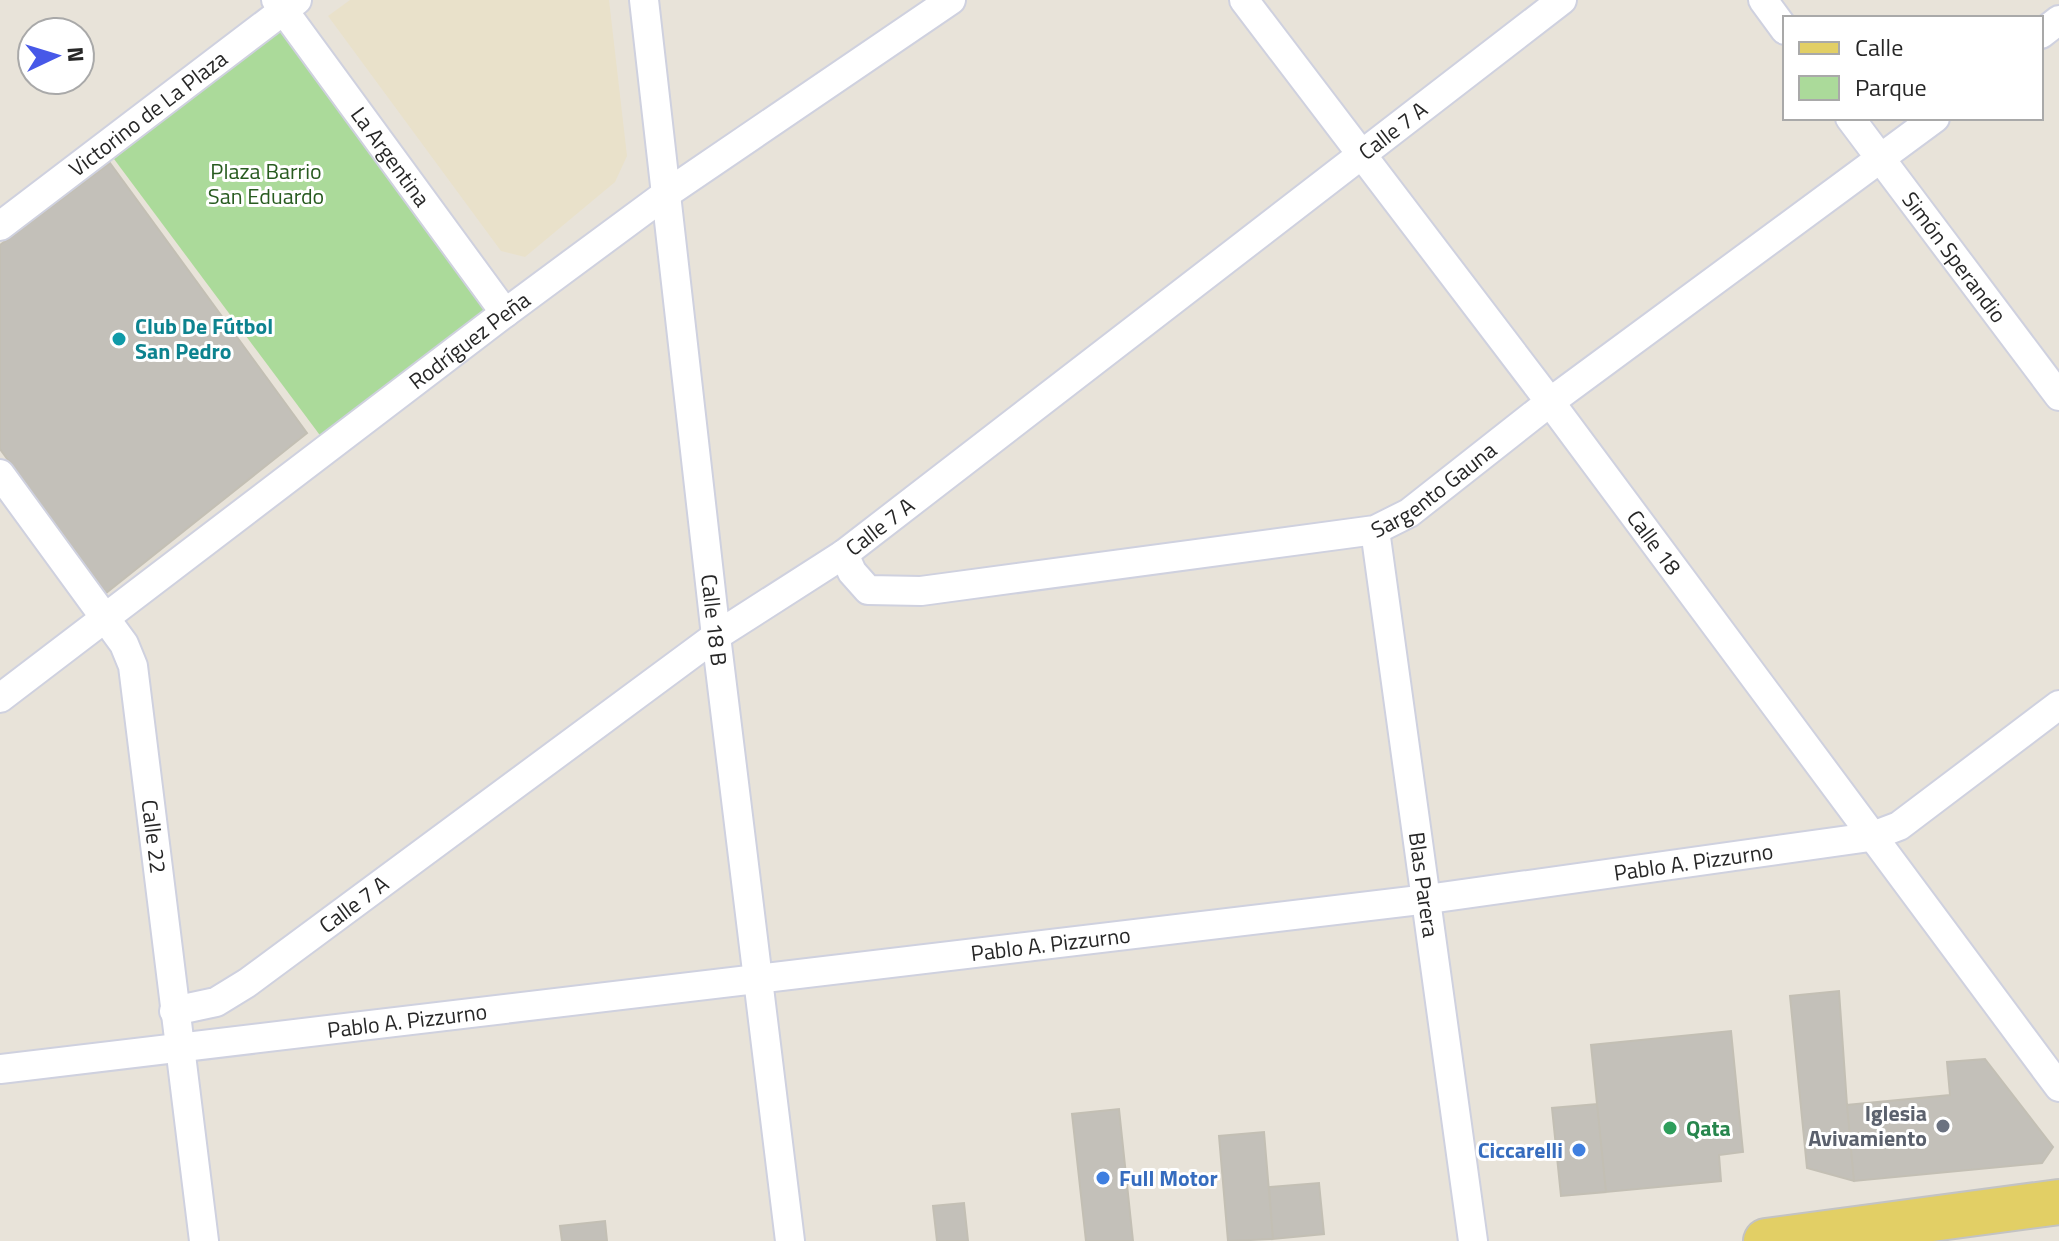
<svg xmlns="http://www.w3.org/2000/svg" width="2059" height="1241" viewBox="0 0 2059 1241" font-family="'Titillium Web',sans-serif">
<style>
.education{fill:#e9e1ca}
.green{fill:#abda9a}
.building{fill:#c3c0b9;stroke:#c3bfb4;stroke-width:2}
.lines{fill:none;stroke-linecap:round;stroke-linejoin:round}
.street-casing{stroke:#cfd1df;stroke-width:32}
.primary-casing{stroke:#c3c3c3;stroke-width:48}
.street{stroke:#fff;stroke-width:28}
.primary{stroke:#e2cf65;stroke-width:44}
.culture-dot{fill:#0f9aa8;stroke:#fff;stroke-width:3}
.worship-dot{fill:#6b7280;stroke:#fff;stroke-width:3}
.leisure-dot{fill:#2e9e5b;stroke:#fff;stroke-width:3}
.shop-dot{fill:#3f7fe0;stroke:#fff;stroke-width:3}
.labels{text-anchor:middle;stroke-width:6;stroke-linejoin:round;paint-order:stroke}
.street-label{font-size:22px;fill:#272727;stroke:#fff}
.park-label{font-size:22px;fill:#275b1f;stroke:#fff}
.culture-label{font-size:22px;font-weight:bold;fill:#0d838f;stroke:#fff;text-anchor:start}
.worship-label{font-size:22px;font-weight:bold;fill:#5b616d;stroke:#fff;text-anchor:end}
.leisure-label{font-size:22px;font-weight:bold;fill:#27864d;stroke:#fff;text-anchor:start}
.shop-label{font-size:22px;font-weight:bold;fill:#366cbe;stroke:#fff;text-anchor:end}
</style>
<rect width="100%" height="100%" fill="#e8e3d9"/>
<path class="education" d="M350 0H609L627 156 615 182 525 257 501 251 328 16Z"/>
<path class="green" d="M284 26 488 312 322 438 114 159Z"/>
<path class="building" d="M110 163 307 433 106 593 0 449V245Z
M1839 991 1847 1105 1854 1181 1807 1168 1790 996Z
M1731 1031 1743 1152 1719 1155 1721 1181 1606 1192 1591 1045Z
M1985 1059 2053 1147 2042 1163 1854 1181 1847 1105 1950 1095 1947 1062Z
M1597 1104 1606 1192 1561 1196 1552 1108Z
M1119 1109 1133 1241H1086L1072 1114Z
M1264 1132 1273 1239 1228 1241 1219 1136Z
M1319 1183 1324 1234 1273 1239 1269 1187Z
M964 1203 968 1241H937L933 1206Z
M605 1221 607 1241H562L560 1226Z"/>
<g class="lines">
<g class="street-casing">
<g id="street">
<path id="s1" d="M276 0 505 313"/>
<path id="s2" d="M644 0 716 636 790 1241"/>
<path id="s3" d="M1244 0 1550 402 2059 1087"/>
<path d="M1763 0 1785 30"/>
<path d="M2041 34 2059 20"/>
<path id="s4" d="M1850 118 2059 396"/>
<path id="s5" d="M0 226 297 0"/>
<path id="s6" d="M0 474 124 644 133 666 204 1241"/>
<path id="s7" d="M1375 530 1473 1241"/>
<path id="s8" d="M844 554 852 572 868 590 921 591 1375 530 1409 513 1550 402 1935 118"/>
<path id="s9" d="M0 698 505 313 666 194 951 0"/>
<path id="s10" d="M174 1011 216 1002 247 983 716 636 844 554 1562 0"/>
<path id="s11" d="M0 1069 1428 899 1870 837 1899 826 2059 705"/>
</g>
</g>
<g class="primary-casing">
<path id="primary" d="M1766 1241 2059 1202"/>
</g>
<use href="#street" class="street"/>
<use href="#primary" class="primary"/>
</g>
<circle class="culture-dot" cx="119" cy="339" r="8"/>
<circle class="worship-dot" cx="1943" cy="1126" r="8"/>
<circle class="leisure-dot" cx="1670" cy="1128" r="8"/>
<g class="shop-dot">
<circle cx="1579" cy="1150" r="8"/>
<circle cx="1103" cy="1178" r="8"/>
</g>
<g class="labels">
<g class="street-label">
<text dy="8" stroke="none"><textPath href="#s5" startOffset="186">Victorino de La Plaza</textPath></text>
<text dy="8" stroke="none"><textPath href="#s10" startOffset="1508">Calle 7 A</textPath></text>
<text dy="8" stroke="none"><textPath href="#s1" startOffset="194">La Argentina</textPath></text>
<text dy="8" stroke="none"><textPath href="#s4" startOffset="174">Simón Sperandio</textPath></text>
<text dy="8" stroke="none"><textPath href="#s9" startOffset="590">Rodríguez Peña</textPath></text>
<text dy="8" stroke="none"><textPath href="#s8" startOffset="626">Sargento Gauna</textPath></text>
<text dy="8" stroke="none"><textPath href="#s10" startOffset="860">Calle 7 A</textPath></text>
<text dy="8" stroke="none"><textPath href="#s3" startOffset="680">Calle 18</textPath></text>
<text dy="8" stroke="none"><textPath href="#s2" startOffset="624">Calle 18 B</textPath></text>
<text dy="8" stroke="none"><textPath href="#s6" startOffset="406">Calle 22</textPath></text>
<text dy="8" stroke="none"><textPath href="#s11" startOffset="1706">Pablo A. Pizzurno</textPath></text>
<text dy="8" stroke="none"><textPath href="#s7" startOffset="358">Blas Parera</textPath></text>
<text dy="8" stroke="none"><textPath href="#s10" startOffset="212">Calle 7 A</textPath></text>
<text dy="8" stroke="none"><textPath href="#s11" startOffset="1058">Pablo A. Pizzurno</textPath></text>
<text dy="8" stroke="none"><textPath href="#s11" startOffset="410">Pablo A. Pizzurno</textPath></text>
</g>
<g class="park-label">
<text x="266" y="179">Plaza Barrio<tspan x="266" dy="25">San Eduardo</tspan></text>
</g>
<g class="culture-label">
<text x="135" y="334">Club De Fútbol<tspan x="135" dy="25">San Pedro</tspan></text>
</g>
<g class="worship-label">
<text x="1927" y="1121">Iglesia<tspan x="1927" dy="25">Avivamiento</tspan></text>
</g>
<g class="leisure-label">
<text x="1686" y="1136">Qata</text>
</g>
<g class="shop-label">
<text x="1563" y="1158">Ciccarelli</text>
<text x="1119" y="1186" text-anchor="start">Full Motor</text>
</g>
</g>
<rect x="1783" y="16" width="260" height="104" fill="#ffffff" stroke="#a9a9a9" stroke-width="2"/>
<rect x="1799" y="42" width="40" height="12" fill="#e2cf65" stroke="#a9a9a9" stroke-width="2"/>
<text x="1855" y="56" font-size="24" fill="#272727">Calle</text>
<rect x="1799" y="76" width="40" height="24" fill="#abda9a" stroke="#a9a9a9" stroke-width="2"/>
<text x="1855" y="96" font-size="24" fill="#272727">Parque</text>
<g transform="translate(56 56) rotate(86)"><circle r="38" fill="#ffffff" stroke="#a9a9a9" stroke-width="2"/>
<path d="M0-6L14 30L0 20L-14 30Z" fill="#4758e8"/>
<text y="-12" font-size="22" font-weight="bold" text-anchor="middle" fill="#272727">N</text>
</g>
</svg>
